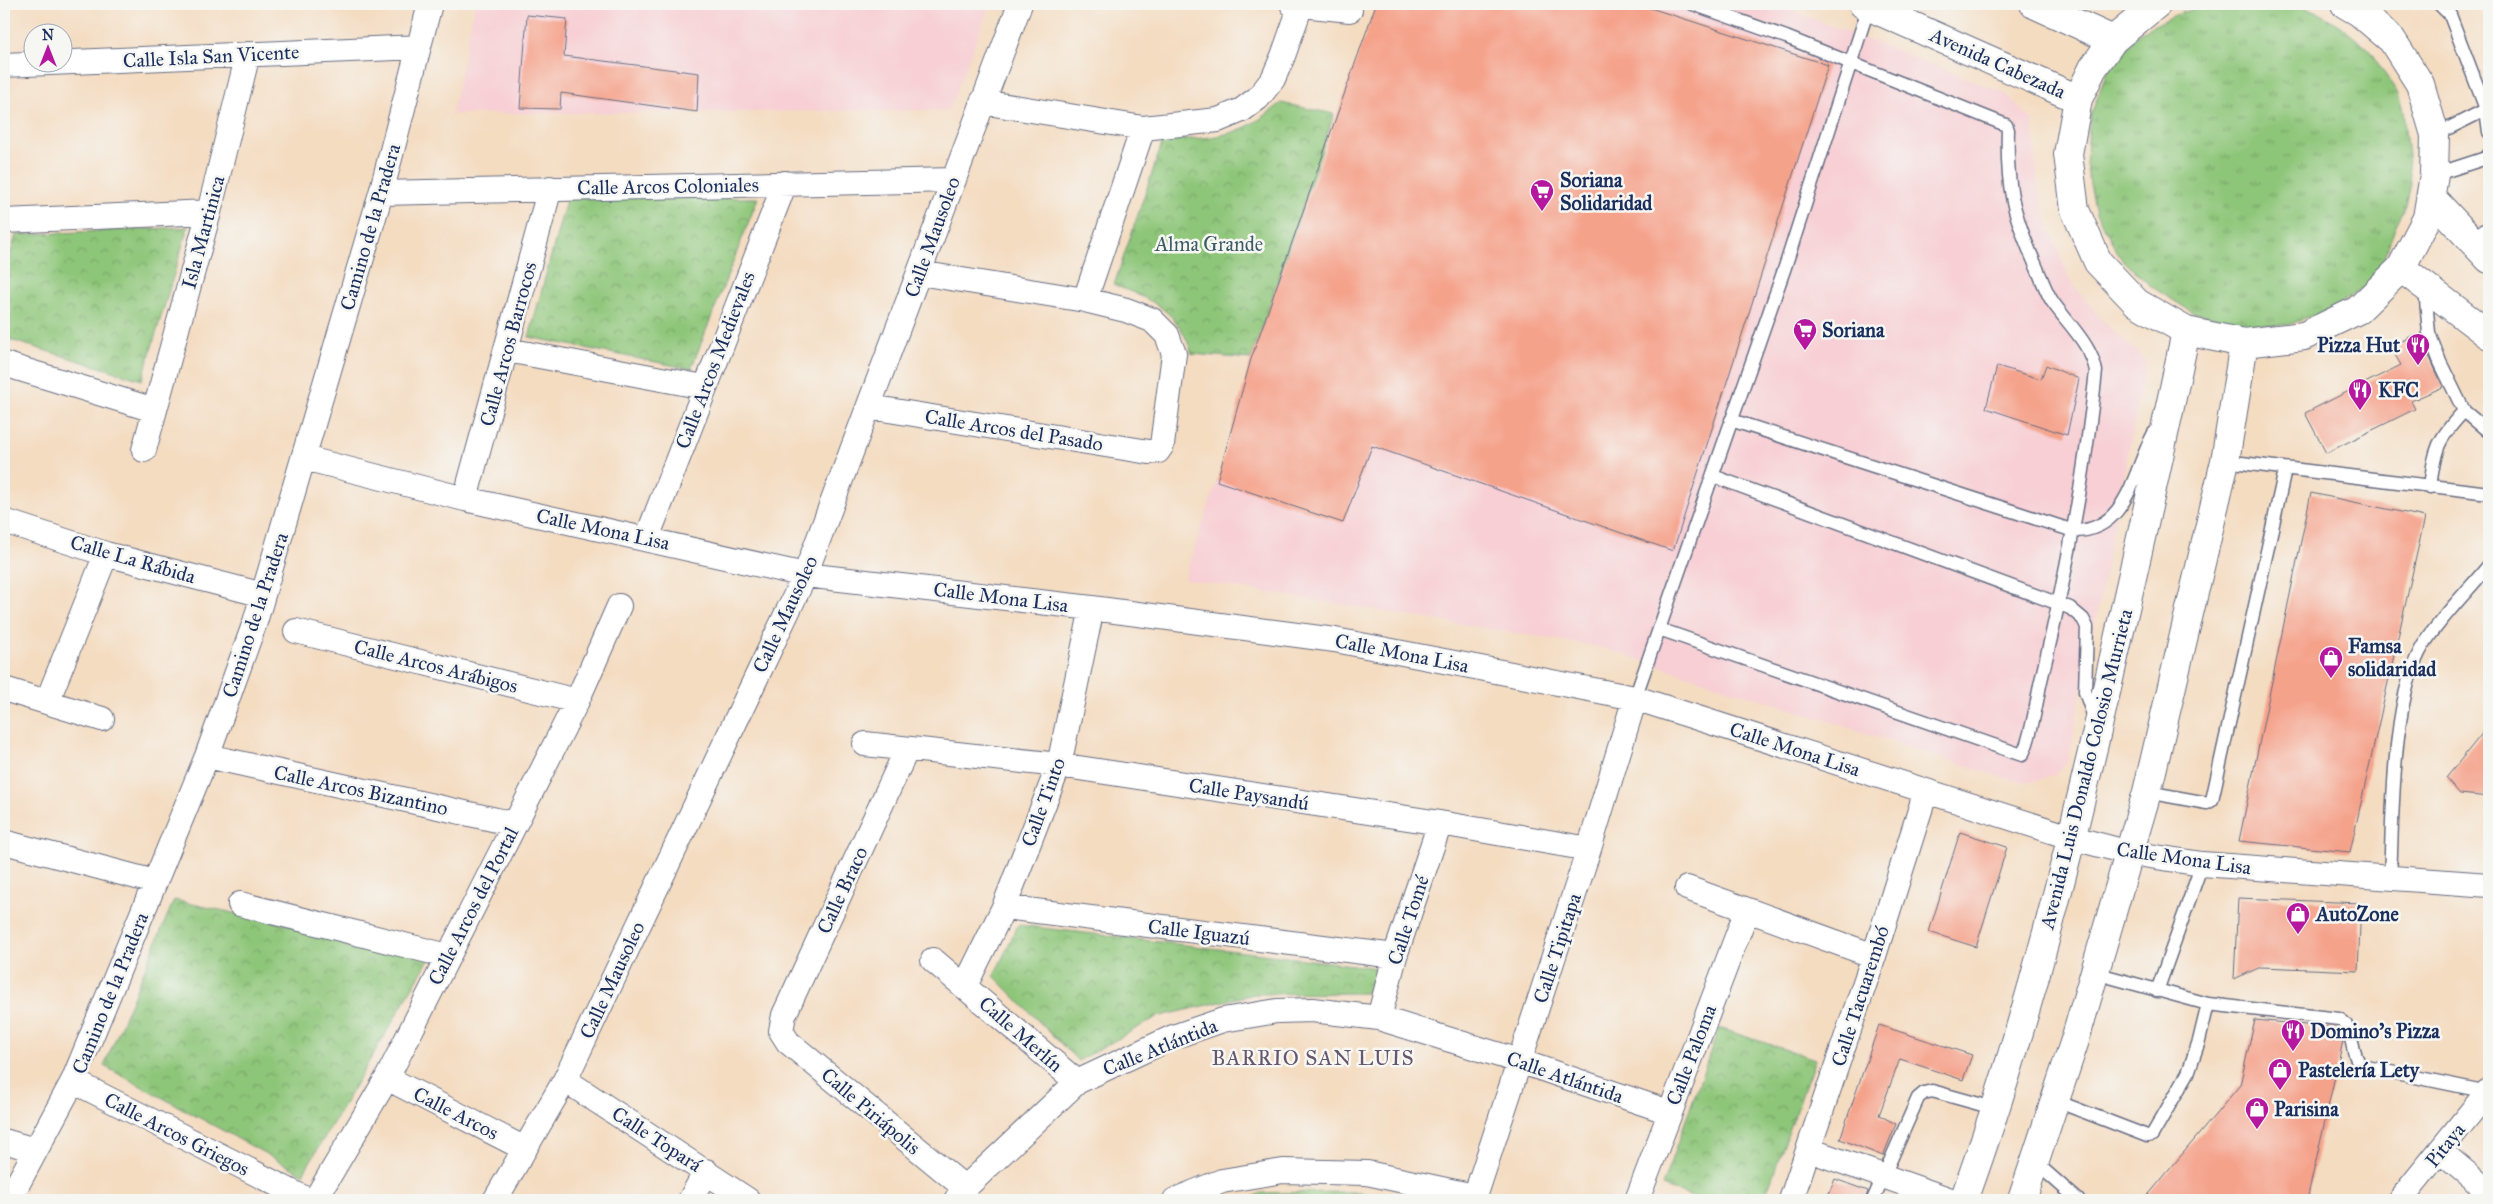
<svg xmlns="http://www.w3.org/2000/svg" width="2493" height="1204" viewBox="0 0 2493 1204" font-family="'IM FELL Great Primer',serif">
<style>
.built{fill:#f7cfd4}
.grass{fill:url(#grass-tufts);stroke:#547a6c}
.park{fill:url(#park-crowns);stroke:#547a6c}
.building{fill:#f5a28b}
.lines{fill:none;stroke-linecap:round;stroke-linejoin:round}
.service-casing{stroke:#676c81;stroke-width:15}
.minor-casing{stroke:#676c81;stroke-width:26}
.secondary-casing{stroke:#676c81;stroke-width:30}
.service{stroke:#fff;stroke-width:12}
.minor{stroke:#fff;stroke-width:24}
.secondary{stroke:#fff;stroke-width:28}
.labels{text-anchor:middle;stroke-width:5;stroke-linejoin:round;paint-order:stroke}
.street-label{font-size:20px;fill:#1b2f5e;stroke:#f6f6f2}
.poi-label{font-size:20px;font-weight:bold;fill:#1b2f5e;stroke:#f6f6f2;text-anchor:start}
.park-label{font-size:20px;fill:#3e5c66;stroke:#f6f6f2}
.neighbourhood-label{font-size:21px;letter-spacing:1px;fill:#67576e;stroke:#f6f6f2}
</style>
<defs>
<pattern id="grass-tufts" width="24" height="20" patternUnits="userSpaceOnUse" patternTransform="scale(1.25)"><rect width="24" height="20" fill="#8ec679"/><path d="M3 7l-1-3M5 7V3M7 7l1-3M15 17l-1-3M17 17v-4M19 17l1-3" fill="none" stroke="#73a166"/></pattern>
<pattern id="park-crowns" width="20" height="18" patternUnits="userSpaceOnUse" patternTransform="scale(1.25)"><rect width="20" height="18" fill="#8ec679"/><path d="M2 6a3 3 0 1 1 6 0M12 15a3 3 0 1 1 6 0" fill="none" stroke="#73a166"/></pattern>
</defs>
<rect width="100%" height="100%" fill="#f6f6f2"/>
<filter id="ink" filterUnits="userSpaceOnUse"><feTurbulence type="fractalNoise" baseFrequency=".02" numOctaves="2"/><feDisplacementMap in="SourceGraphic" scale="10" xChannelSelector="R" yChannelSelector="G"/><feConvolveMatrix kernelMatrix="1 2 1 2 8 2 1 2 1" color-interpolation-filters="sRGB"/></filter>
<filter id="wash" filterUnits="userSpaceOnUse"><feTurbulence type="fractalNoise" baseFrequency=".0096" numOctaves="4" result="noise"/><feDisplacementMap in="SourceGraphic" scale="20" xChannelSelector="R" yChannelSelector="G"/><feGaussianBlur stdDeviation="1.12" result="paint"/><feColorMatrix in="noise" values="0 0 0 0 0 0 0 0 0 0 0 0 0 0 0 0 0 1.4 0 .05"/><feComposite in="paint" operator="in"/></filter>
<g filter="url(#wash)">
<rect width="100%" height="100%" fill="#f4dcc1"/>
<path class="built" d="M475 4H990L949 110 452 114Z
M1378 4H1775L2005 93 2033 121 2038 191 2049 228 2070 280 2100 318 2146 361 2068 761 2053 776 2029 782 2004 778 1600 647 1184 579Z"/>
<path class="grass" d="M2208 4H2294L2316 11 2344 28 2367 47 2397 92 2403 111 2411 184 2406 205 2395 228 2384 259 2369 285 2329 310 2288 325 2244 324 2192 312 2152 287 2122 260 2096 213 2086 165 2090 117 2107 72 2139 33 2175 15Z"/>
<path class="park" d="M1281 103 1334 114 1251 359 1192 354C1179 311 1153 300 1114 285L1163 141C1216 137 1239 139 1281 103Z
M567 197 758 198 691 369 529 337Z
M188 227 142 380 4 338V277L16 235Z
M174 900 431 956 303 1174 104 1066Z
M1018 925 1378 968 1366 993 1254 994 1157 1017 1078 1061 994 976Z
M1719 1028 1815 1059 1764 1200H1701L1662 1186Z
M1359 1192 1390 1200H1247L1261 1193Z"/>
<g id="blocks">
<path class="building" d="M1376 4H1638L1828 65 1673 551 1372 446 1343 523 1217 481 1251 359Z
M527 15 567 19 564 56 699 73 697 112 561 93 560 109 520 108Z
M2414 335 2430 358 2443 387 2411 401 2415 409 2326 453 2305 413 2401 365 2390 347Z
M2046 365 2079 379 2067 435 1986 408 1997 366 2041 379Z
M2311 493 2425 517 2350 852 2239 841Z
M2489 725V797L2460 794 2446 778Z
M1960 832 2007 847 1976 947 1929 932Z
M2238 898 2361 903 2358 971 2261 967 2234 979Z
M2255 1020 2337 1028 2342 1036 2343 1041 2307 1200H2144L2240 1085Z
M1879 1025 1972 1055 1963 1080 1900 1059 1879 1115 1896 1124 1883 1156 1840 1139Z
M1835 1179 1868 1191 1865 1200H1826Z"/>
</g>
</g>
<g filter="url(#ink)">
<use href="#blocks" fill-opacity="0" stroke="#676c81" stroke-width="1"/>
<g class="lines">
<g class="service-casing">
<path id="service" d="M2439 4 2450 15 2486 109 2489 132
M2359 12 2381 4
M2435 135 2489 108
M2434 175 2486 158 2489 154
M2469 237 2489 228
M2425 289 2429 333 2440 362 2464 411 2489 432
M1731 420 2074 531C2128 531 2133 471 2154 433
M2225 461 2489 493
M1713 476 2070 608 2083 619 2087 627 2085 692 2095 720
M2430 487C2435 448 2437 440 2464 411
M1659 629 2022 755C2030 743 2037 701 2040 685 2065 581 2085 478 2096 371 2091 344 2067 323 2052 301 2045 290 2041 277 2036 266 2013 214 2006 187 2008 130L2006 125 1786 37 1693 4
M1635 698 1785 267 1869 6
M2147 792 2207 803 2212 800 2285 470
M2390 879C2393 817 2391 696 2424 644 2442 616 2468 591 2489 565
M2095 973 2208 1004 2339 1019C2355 1026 2349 1055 2362 1066L2488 1092
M2157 991 2202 864
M2056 1101 2147 1136 2152 1135 2188 1073 2199 1041 2208 1004
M2036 1163 2078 1200
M1873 1200 1918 1098 1924 1093 1932 1091 1997 1109"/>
</g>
<g class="minor-casing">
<path id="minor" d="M1292 4 1350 10
M4 65 418 47
M982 102 1143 128 1218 120 1242 110 1258 98 1273 79 1283 56 1301 5
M381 193 954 180
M4 221 209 212
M1085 300 1143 128
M507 350 704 387
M4 364 154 410
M870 407 1149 452 1158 451 1162 445 1174 354 1167 335 1152 320 1126 310 1085 300 919 273
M144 450 209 212 248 54
M304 458 465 499 805 575 1092 608 1335 640 1635 698 2073 838 2130 853 2202 864 2489 885
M465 499 550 188
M4 521 106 554 263 595
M647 538 785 183
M296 631 577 701
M4 689 102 719
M47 702 106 554
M865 744 1059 765 1440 823 1589 849
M907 749 784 1015 781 1031 788 1042 965 1188
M207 756 515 824
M4 842 155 882
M1687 888 1874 956
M240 904 448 956
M1004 907 1395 956
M933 960 1077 1082
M965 986 1004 907 1059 765 1092 608
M1379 1018 1395 956 1440 823
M387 1078 525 1149
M565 1080 748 1200
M73 1081 308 1200
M4 1141 35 1150
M1809 1150 1951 1200
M2440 1151 2489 1192
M9 1200 73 1081 207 756 255 622 381 193 430 4
M315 1200 387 1078 577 701 619 606
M495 1200 565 1080 805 575 1020 4
M690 1200 706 1171
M956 1200 965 1188 1077 1082 1173 1037 1223 1020 1277 1011 1312 1010 1379 1018 1519 1061 1669 1112
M1175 1200 1222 1181 1283 1171 1367 1173 1474 1196
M1474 1200 1589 849 1635 698
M1637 1200 1747 910
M1791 1200 1874 956 1926 791
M2400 1200 2489 1090"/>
</g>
<g class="secondary-casing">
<path id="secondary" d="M1863 4 2078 99
M2034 4 2113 40
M2157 4 2113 40 2093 68 2078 99 2068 154 2075 210 2098 262 2137 303 2186 331 2244 343 2304 336 2358 310 2401 268 2427 218 2434 175 2435 135 2420 84 2392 40 2359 12 2345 4
M2431 197 2489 259
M2401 268 2489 335
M1964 1200C2027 1026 2071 846 2112 666 2137 555 2163 443 2186 331
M2022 1200 2075 1040 2147 792 2225 461 2244 343"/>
</g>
<use href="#service" class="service"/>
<use href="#minor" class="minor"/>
<use href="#secondary" class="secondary"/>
</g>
</g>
<defs>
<g id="supermarket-pin" transform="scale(1.25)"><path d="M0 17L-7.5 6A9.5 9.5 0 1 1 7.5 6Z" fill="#b5179e" stroke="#f6f6f2"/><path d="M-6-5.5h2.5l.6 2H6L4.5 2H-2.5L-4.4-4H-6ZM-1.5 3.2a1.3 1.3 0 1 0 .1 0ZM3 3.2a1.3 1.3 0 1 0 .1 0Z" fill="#fff"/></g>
<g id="restaurant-pin" transform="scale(1.25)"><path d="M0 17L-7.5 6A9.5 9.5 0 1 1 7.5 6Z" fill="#b5179e" stroke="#f6f6f2"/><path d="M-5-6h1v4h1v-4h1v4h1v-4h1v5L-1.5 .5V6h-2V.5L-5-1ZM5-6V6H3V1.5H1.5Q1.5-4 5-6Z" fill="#fff"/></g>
<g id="shop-pin" transform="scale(1.25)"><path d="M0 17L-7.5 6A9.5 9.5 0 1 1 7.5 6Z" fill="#b5179e" stroke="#f6f6f2"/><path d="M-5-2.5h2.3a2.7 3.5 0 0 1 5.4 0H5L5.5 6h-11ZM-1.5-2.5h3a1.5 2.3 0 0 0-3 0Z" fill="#fff"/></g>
</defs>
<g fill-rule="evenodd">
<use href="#supermarket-pin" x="1542" y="191"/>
<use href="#supermarket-pin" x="1805" y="330"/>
<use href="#restaurant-pin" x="2418" y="345"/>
<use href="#restaurant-pin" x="2360" y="390"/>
<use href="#shop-pin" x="2331" y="658"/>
<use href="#shop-pin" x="2298" y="914"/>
<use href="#restaurant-pin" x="2293" y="1031"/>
<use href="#shop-pin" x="2280" y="1070"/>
<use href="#shop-pin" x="2257" y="1109"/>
</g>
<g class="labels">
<g class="street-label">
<text transform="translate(211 56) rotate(-3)" y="7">Calle Isla San Vicente</text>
<text transform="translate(1998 63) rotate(24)" y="7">Avenida Cabezada</text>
<text transform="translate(668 186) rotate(-1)" y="7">Calle Arcos Coloniales</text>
<text transform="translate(370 227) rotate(-74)" y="7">Camino de la Pradera</text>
<text transform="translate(203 232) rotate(-75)" y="7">Isla Martinica</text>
<text transform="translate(932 237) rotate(-70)" y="7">Calle Mausoleo</text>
<text transform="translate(508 344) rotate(-75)" y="7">Calle Arcos Barrocos</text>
<text transform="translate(715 360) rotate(-69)" y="7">Calle Arcos Medievales</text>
<text transform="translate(1014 430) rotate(9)" y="7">Calle Arcos del Pasado</text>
<text transform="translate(603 529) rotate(12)" y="7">Calle Mona Lisa</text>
<text transform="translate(133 559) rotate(16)" y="7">Calle La Rábida</text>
<text transform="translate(1001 597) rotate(7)" y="7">Calle Mona Lisa</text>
<text transform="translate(785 614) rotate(-65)" y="7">Calle Mausoleo</text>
<text transform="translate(255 615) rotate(-72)" y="7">Camino de la Pradera</text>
<text transform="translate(1402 653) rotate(11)" y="7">Calle Mona Lisa</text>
<text transform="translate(436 666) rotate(14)" y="7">Calle Arcos Arábigos</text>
<text transform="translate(1795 749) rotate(18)" y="7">Calle Mona Lisa</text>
<text transform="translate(2086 769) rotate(-76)" y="7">Avenida Luis Donaldo Colosio Murrieta</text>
<text transform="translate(361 790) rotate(12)" y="7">Calle Arcos Bizantino</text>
<text transform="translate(1249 794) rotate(9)" y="7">Calle Paysandú</text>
<text transform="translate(1043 802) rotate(-70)" y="7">Calle Tinto</text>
<text transform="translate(2184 858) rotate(8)" y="7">Calle Mona Lisa</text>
<text transform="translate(842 890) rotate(-65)" y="7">Calle Braco</text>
<text transform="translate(473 906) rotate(-63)" y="7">Calle Arcos del Portal</text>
<text transform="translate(1408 920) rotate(-72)" y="7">Calle Tomé</text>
<text transform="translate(1199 932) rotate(7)" y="7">Calle Iguazú</text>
<text transform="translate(1557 948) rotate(-72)" y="7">Calle Tipitapa</text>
<text transform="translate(612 980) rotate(-65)" y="7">Calle Mausoleo</text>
<text transform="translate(110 993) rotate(-68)" y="7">Camino de la Pradera</text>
<text transform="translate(1860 996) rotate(-72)" y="7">Calle Tacuarembó</text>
<text transform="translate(1021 1034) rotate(41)" y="7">Calle Merlín</text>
<text transform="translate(1160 1047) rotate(-22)" y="7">Calle Atlántida</text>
<text transform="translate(1691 1055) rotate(-69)" y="7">Calle Paloma</text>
<text transform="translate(1565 1077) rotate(19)" y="7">Calle Atlántida</text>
<text transform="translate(871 1111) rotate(40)" y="7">Calle Piriápolis</text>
<text transform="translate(456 1113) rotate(27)" y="7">Calle Arcos</text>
<text transform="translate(177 1134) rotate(27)" y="7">Calle Arcos Griegos</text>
<text transform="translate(657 1139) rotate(33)" y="7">Calle Topará</text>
<text transform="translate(2445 1145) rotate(-51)" y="7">Pitaya</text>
</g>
<g class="poi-label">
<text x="1560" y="187">Soriana<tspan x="1560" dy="23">Solidaridad</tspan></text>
<text x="1822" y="337">Soriana</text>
<text x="2400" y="352" text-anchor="end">Pizza Hut</text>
<text x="2378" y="397">KFC</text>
<text x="2348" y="653">Famsa<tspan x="2348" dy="23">solidaridad</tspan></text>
<text x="2316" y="921">AutoZone</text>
<text x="2310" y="1038">Domino's Pizza</text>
<text x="2298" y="1077">Pastelería Lety</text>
<text x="2274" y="1116">Parisina</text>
</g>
<g class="park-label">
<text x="1209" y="251">Alma Grande</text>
</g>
<g class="neighbourhood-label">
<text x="1313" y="1065">BARRIO SAN LUIS</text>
</g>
</g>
<rect width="2493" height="1204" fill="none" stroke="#f6f6f2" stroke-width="20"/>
<g transform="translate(48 48)"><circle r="24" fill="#f6f6f2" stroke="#9ea6b7"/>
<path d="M0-4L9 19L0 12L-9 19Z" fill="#b5179e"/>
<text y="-8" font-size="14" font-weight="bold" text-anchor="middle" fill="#1b2f5e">N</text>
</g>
</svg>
